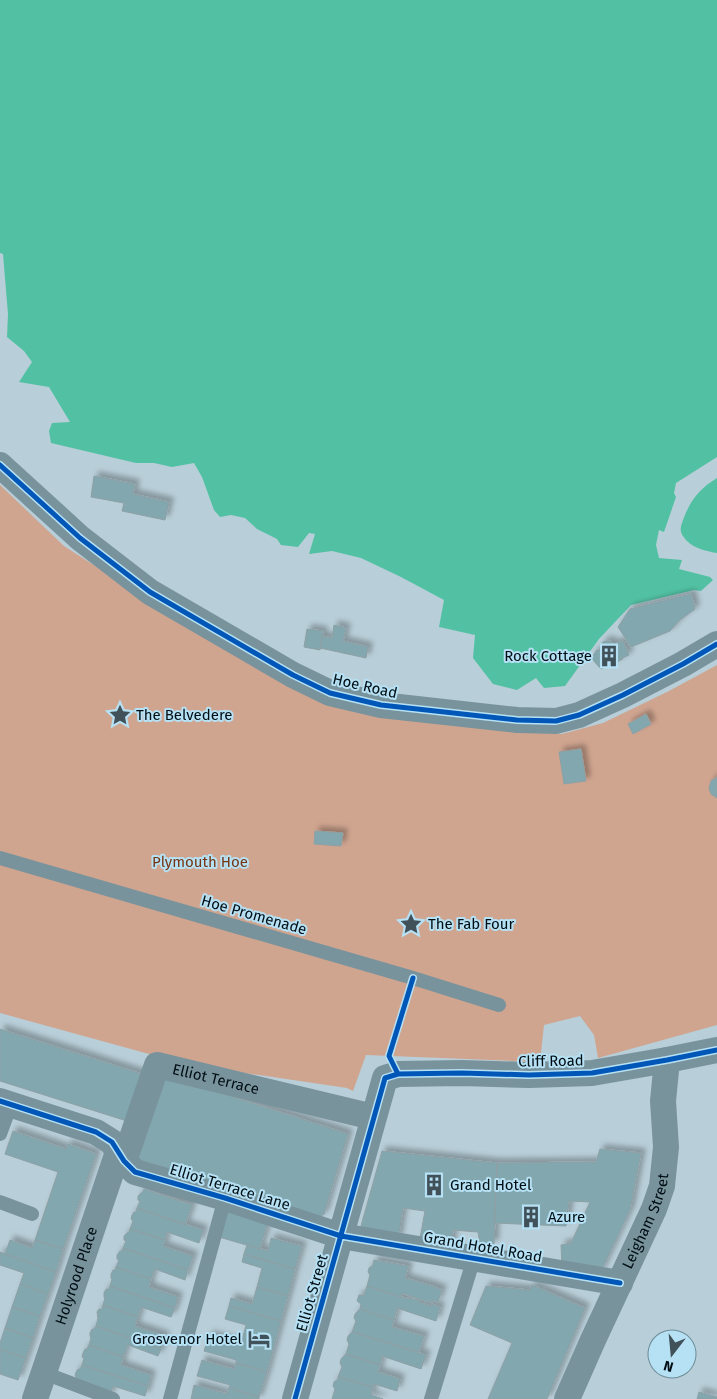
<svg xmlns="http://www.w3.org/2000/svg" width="717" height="1399" viewBox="0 0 717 1399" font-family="'Fira Sans',sans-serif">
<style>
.green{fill:#d0a590}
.water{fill:#52c1a3}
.building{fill:#83a7ae;stroke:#8da0a5;filter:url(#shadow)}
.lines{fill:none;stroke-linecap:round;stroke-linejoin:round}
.service{stroke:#79939d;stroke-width:14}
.minor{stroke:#79939d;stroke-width:26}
.cycleway-casing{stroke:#b6e1f4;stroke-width:8}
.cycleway{stroke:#0057b8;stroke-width:5}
.labels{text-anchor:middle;stroke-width:4;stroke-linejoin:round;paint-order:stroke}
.poi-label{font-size:15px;fill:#010e14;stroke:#b6e1f4;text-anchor:start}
.street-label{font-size:15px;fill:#010e14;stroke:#b6e1f4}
.park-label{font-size:15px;fill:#753513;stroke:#b6e1f4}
</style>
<defs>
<filter id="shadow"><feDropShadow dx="4.5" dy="-4.5" stdDeviation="2.5" flood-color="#0004"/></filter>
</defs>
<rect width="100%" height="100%" fill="#b8ced8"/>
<path class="green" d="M0 485 64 546 215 643 279 676 489 727 562 734 603 723 669 691 717 665V1025L598 1058 594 1035 580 1016 544 1025 540 1062 366 1055 353 1091 347 1088 204 1067 149 1054 0 1013Z"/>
<path class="water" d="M0 0H717V457L676 483 674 493 676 497 664 532 659 530 656 545 659 558 682 560 679 569 710 577 713 580 701 591 694 590 631 605 599 639 565 686 544 688 536 678 517 690 493 684 473 658 475 635 439 627 444 600 401 577 361 558 332 551 309 554 315 534 309 533 298 547 281 545 277 539 257 529 245 518 231 515 220 517 214 510 202 477 194 463 172 467 154 463H136L51 443 49 431 52 423 70 422 49 387 19 382 32 362 24 351 7 337 8 314 3 254 0 253Z
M717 478V553C705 551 689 547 683 536 679 530 681 526 683 520 690 501 699 489 717 478Z"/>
<path class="building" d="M94 476 135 484 133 494 169 502 165 520 122 511 124 503 91 497Z
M691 594 695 609 680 620 670 631 631 647 618 627 630 609Z
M334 625 346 628 343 641 368 647 366 658 320 648 322 636 332 638Z
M307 629 323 631 320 650 304 647Z
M606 641H610L614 644 623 641 629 655 622 658 623 659 601 669 591 658 597 650 598 651 601 648 603 642Z
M646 714 651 724 633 734 628 724Z
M581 749 586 781 564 784 559 752Z
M717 777V798L711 794 709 788 711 781Z
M315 831 343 833 341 846 314 844Z
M0 1029 145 1075 130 1122 0 1081Z
M165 1075 348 1134 324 1214 317 1219 134 1162Z
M13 1131 66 1149 68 1144 96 1154 63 1249 35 1240 58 1172 5 1154Z
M600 1149 641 1153 630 1210 600 1273 562 1266 561 1245 571 1243 590 1202 569 1201 566 1226 494 1223 497 1163 596 1162Z
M382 1151 497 1163 494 1244H480L478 1232 453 1230 451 1247 419 1244 425 1211 403 1208 398 1239 366 1234 361 1226Z
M144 1189 192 1205 185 1225 137 1208 140 1201 138 1200V1196L141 1193 143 1192Z
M137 1208 203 1230 199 1243 167 1232 165 1240 130 1229 133 1221 131 1219 132 1215 134 1212H136Z
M227 1210 268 1221 260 1249 219 1237Z
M130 1229 165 1240 163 1246 193 1256 188 1270 123 1248 126 1241 124 1240V1236L127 1233 129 1232Z
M271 1238 302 1246 295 1269 244 1254 247 1245 268 1251Z
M10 1240 32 1248 35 1240 63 1249 56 1272 5 1254Z
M123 1248 188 1270 185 1280 155 1269 151 1279 116 1267 119 1260 117 1259V1255L120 1251H122Z
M0 1252 56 1272 48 1294 20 1284 24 1273 0 1265Z
M244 1254 295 1269 288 1296 257 1287 262 1268 242 1262Z
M374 1260 408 1266 405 1278 436 1287 435 1288 442 1289 438 1302 432 1300 431 1303 402 1293 401 1297 367 1286 370 1275 368 1272 369 1268 373 1265Z
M116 1267 151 1279 149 1287 178 1297 175 1308 110 1286 112 1279 111 1278V1274L113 1270H115Z
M20 1284 48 1294 40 1316 12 1307Z
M532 1285 585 1308 547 1399H488L512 1343 470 1325 486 1286 530 1290Z
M110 1286 175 1308 171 1317 141 1307 138 1317 103 1305 105 1298 104 1297V1293L106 1289H109Z
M367 1286 401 1297 419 1300V1302L431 1306 432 1304 440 1307 436 1321 397 1308 394 1320 360 1309 361 1304 357 1301 359 1295H364Z
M257 1287 288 1296 281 1321 229 1306 231 1298 252 1304Z
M103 1305 138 1317 135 1326 165 1336 161 1349 96 1326 98 1318 97 1312 99 1309H102Z
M229 1306 281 1321 267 1372 236 1363V1360L204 1351 209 1335 241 1344 246 1325 225 1319Z
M12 1307 40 1316 33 1338 5 1328Z
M360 1309 394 1320 392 1327 424 1336 419 1352 352 1332 356 1321 354 1318 355 1314Z
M96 1326 161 1349 158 1356 128 1345 123 1357 89 1345 91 1338 90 1336V1333L92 1329H94Z
M5 1328 33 1338 26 1358 0 1349V1343Z
M352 1332 426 1355 421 1369 382 1356 380 1365 346 1354 349 1344 347 1340 348 1336Z
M89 1345 123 1357 121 1365 151 1375 148 1386 82 1365 84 1358 82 1357 83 1353 85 1349H87Z
M0 1349 26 1358 18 1380 0 1374Z
M346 1354 380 1365 378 1372 400 1379 397 1391 374 1384 373 1387 338 1377 342 1367 340 1363 341 1359Z
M202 1360 234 1369 236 1363 267 1372 259 1397 229 1388 230 1385 197 1376Z
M82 1365 148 1386 145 1396 113 1386 109 1397 75 1384 77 1378 75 1376 76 1372 78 1369H80Z
M338 1377 373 1387 371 1395 383 1399H332L335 1389 333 1386 334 1382 338 1379Z
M194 1385 227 1394 229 1388 259 1397V1399H191Z
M699 1392 717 1397V1399H697Z"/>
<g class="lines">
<path class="service" d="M0 858 413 978 499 1005
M0 1134 11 1104
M0 1202 32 1214
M44 1373 113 1399
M170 1399 225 1198
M431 1399 474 1258"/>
<g class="minor">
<path d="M0 465 80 538 150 592 293 675 330 693 381 705 517 720 556 721 579 715 623 695 683 664 717 644"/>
<path d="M0 1101 96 1132 112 1142 124 1161 135 1172 225 1198 341 1236 620 1283"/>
<path id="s1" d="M124 1161 157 1065 373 1117"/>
<path id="s2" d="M35 1399 118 1152"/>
<path d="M295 1399 385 1078 398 1074 462 1073 529 1075 592 1073 667 1060 717 1050"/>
<path id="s3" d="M567 1399 593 1340 654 1209 662 1186 666 1147 663 1101 667 1060"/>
</g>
<g class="cycleway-casing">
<path id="cycleway" d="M0 465 80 538 150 592 293 675 330 693 381 705 517 720 556 721 579 715 623 695 683 664 717 644
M398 1074 389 1056 413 978
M0 1101 96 1132 112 1142 124 1161 135 1172 225 1198 341 1236 620 1283
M295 1399 385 1078 398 1074 462 1073 529 1075 592 1073 667 1060 717 1050"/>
</g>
<use href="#cycleway" class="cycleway"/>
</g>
<defs>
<g id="building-bare" transform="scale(1.725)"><path d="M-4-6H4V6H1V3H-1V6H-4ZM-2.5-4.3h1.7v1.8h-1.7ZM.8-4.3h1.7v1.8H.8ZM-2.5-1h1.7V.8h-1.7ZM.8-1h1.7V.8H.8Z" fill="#415159" stroke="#b6e1f4" stroke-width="2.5" paint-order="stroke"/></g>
<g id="sight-bare" transform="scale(1.725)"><path d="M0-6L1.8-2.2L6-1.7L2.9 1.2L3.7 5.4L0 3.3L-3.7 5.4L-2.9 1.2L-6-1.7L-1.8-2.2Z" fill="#415159" stroke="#b6e1f4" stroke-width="2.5" paint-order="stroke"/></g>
<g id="hotel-bare" transform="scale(1.725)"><path d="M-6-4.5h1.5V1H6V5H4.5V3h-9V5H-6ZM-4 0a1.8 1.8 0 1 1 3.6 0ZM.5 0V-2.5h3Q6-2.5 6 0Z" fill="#415159" stroke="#b6e1f4" stroke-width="2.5" paint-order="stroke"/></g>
</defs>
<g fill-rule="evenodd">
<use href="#building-bare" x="609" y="656"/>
<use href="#sight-bare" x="120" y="715"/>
<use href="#sight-bare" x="411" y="924"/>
<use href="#building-bare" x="434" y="1185"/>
<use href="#building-bare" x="531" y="1217"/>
<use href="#hotel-bare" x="259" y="1339"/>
</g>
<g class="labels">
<g class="poi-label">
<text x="592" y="661" text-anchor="end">Rock Cottage</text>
<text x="136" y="720">The Belvedere</text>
<text x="428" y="929">The Fab Four</text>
<text x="450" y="1190">Grand Hotel</text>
<text x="548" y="1222">Azure</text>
<text x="242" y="1344" text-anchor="end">Grosvenor Hotel</text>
</g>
<g class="street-label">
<text transform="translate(365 686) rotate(13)" y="5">Hoe Road</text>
<text transform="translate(254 915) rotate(16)" y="5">Hoe Promenade</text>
<text transform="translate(551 1061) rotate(-1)" y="5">Cliff Road</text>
<text dy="5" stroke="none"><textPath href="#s1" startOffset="162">Elliot Terrace</textPath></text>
<text transform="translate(230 1187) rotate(17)" y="5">Elliot Terrace Lane</text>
<text dy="5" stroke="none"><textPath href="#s3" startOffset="195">Leigham Street</textPath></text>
<text transform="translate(483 1247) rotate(10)" y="5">Grand Hotel Road</text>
<text dy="5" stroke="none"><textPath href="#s2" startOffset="130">Holyrood Place</textPath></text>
<text transform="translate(312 1293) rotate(-74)" y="5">Elliot Street</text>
</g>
<g class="park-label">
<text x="200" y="867">Plymouth Hoe</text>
</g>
</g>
<g transform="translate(672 1354) rotate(196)"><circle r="24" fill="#b6e1f4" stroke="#6e8d9a"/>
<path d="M0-4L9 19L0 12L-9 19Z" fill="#415159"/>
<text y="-8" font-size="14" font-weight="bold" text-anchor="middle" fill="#010e14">N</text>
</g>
</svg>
